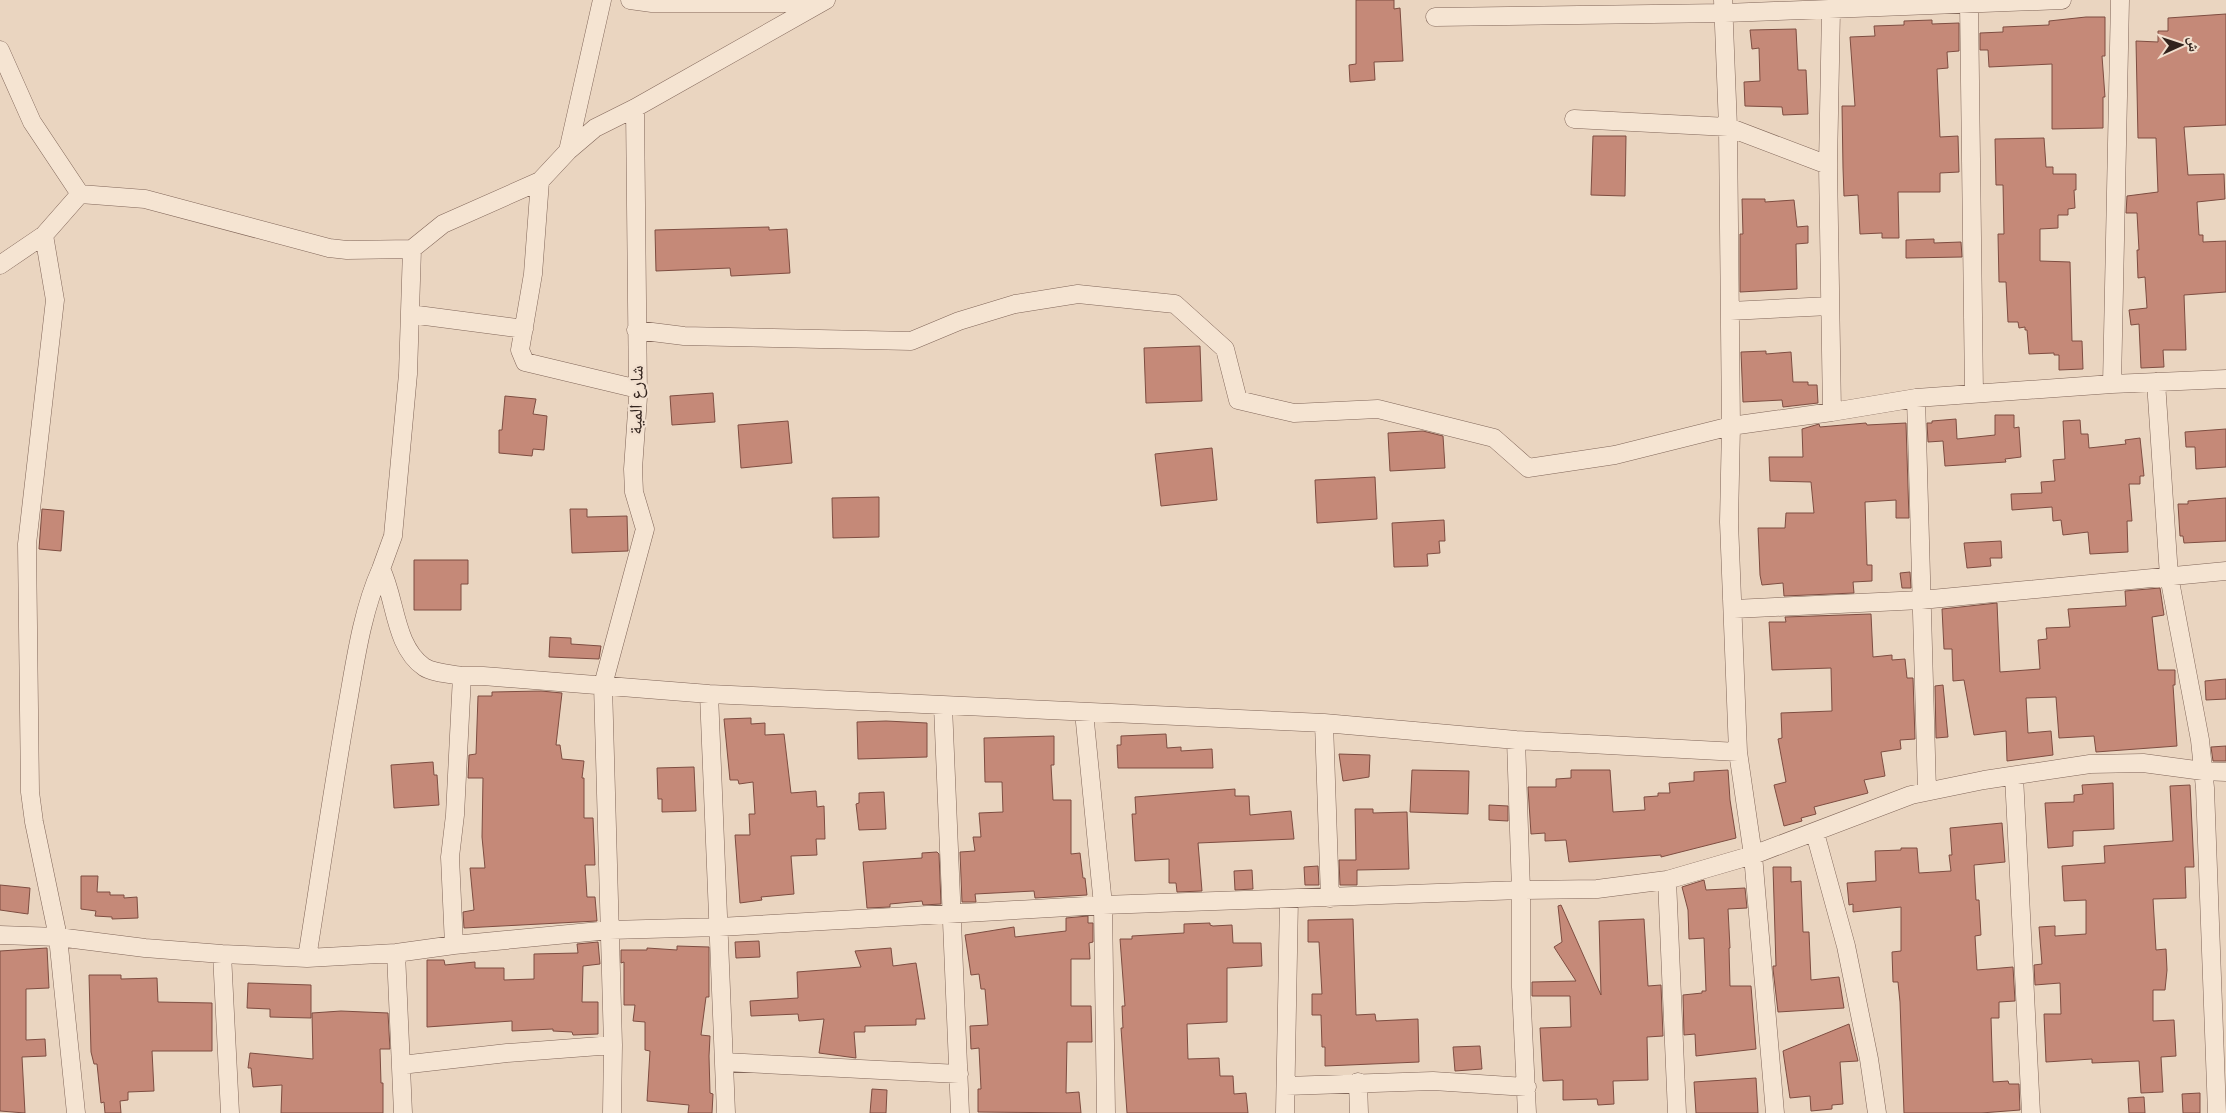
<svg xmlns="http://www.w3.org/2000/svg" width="2226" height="1113" viewBox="0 0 2226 1113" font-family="'Libre Baskerville','Noto Naskh Arabic',serif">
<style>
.building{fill:#c58978;stroke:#7e4d41}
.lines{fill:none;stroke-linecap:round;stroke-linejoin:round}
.minor-casing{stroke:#816659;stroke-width:19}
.minor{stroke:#f5e4d2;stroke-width:18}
.labels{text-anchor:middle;stroke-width:4.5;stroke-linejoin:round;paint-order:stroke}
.street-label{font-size:18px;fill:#32231d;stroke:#f2e0cf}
</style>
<rect width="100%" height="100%" fill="#ead5c0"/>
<path class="building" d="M1356 0H1394V9L1400 8 1403 61 1374 62 1375 80 1350 82 1349 65 1356 64Z
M2226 14V125L2184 127 2188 175 2224 174 2225 199 2197 202 2199 235H2203V242L2226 241V292L2184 295 2186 350H2163L2164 367 2141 368 2139 324 2131 325 2129 310 2147 308 2145 277 2138 278 2137 250H2139L2137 213H2126L2127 196 2158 192 2156 138H2138L2136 41 2158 42V31H2168V18Z
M2086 17H2105V56H2102L2105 97H2103V128L2052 129V64L1989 67 1988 50H1980V33L2003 32V27L2049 25V21Z
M1932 20V24L1959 23V51L1947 52 1948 68 1937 69 1940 137 1958 136 1959 172 1940 173V192H1898L1899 238H1882V233L1860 234 1858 195 1844 196 1843 168 1842 106H1855L1850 37 1875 36 1874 26 1904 25V21Z
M1796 29 1798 70H1806L1808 114 1783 115 1782 107 1745 106 1744 82 1760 81 1759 48 1752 49 1750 30Z
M1593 136H1626L1625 196 1591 195Z
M2044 138 2046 167H2053V174H2076V190H2074L2075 208 2068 209V215H2058V228L2040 229V261L2070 262 2072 341H2082L2083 369 2059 370V355H2054V353L2029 354 2027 330H2025V327L2019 328 2018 322H2008L2006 282H1999L1998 234H2004L2003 185H1996L1995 139Z
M1742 199H1765V202L1794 200 1797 227 1808 226V243L1796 244 1797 289 1740 292V234H1743Z
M769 227V230L787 229 790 273 731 276 730 268 656 271 655 230Z
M1934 239V243L1961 242 1962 257 1906 258V240Z
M1200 346 1202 401 1146 403 1144 348Z
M1766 351V354L1791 352 1793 382H1808V385H1817L1818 403 1783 407 1782 400 1743 402 1741 352Z
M713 393 715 422 672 425 670 396Z
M505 396 536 399 533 414 547 416 544 450 533 449 532 456 499 453V430H502Z
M1995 415H2014V428L2019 427 2021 457 2005 459 2006 462 1945 466 1943 441 1928 442 1927 423H1932V421L1956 419 1957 439 1995 435Z
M2080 420 2081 434H2088L2089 448 2126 444 2125 440 2140 438 2144 476H2140V484H2129L2132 521H2127L2128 552 2090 554 2088 532 2063 535 2061 520 2053 521 2052 507 2012 510 2011 494 2042 493 2041 482 2055 481 2053 460 2065 459 2063 421Z
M788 421 792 463 741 468 738 425Z
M1866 423 1867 425 1906 423 1909 518H1896V500L1865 502 1867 565H1872V581L1853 582 1854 593 1784 596 1783 583 1762 585 1760 575 1758 528H1785L1786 513H1814L1811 482 1770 481 1769 457H1803L1802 429 1819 424 1820 427Z
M2226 429V467L2196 469 2195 447H2186L2185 432Z
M1423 431 1443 436 1445 468 1390 471 1388 433Z
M1212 448 1217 500 1161 506 1155 454Z
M1375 477 1377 519 1317 523 1315 480Z
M879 497V537L833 538 832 498Z
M2226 498V541L2184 543 2183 536H2180L2178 504H2188V501Z
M42 509 64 511 61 551 39 549Z
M570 509H587V517L627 516 628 551 572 553Z
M1444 520 1445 541H1439L1440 553 1427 554 1428 566 1394 567 1392 523Z
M2001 541 2002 558H1990L1991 566 1967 568 1964 543Z
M414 560H468V584H461V610H414Z
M1910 572 1911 588H1902L1900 573Z
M2160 588 2164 615 2152 617 2158 670H2175V685H2173L2177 746 2096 752 2094 736 2059 738 2056 697 2026 698 2028 733 2051 731 2053 755 2007 761 2006 731 1974 735 1964 680 1953 681 1952 649H1944L1942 609 1997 603 2000 672 2040 669 2038 640 2047 639 2046 628 2070 627 2068 609 2126 606 2125 591Z
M1871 614 1873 657 1892 655V660L1905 659 1907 678H1913L1915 739 1900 740 1901 749 1881 752 1885 776 1864 780 1868 793 1814 807 1816 814 1801 818 1802 821 1784 826 1774 785 1786 782 1778 739 1782 738 1781 713 1832 711 1831 668 1772 670 1769 622H1786L1785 617Z
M550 637 571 638V644L601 646 599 659 549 657Z
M2226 679V699L2206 700 2205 681Z
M1943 685 1948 737 1936 738 1935 686Z
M541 691 562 693 556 745H560L562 759 584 761 582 778H584V818H593L595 865H585L587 897H595L597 921 464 928 463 912 474 910 470 868H485L482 837 483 778H468L469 755 476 754 478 696H492V692Z
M751 718V724L765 723V735L784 734 791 793 816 791 817 807 824 806 825 839H816L817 855 791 856 794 894 761 897 762 900 740 903 735 835H750L749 814H755L753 782 739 784 738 780H730L724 719Z
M886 721 927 723V757L858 759 857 722Z
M1166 734 1167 748 1181 747V751L1212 749 1213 768H1118L1117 745H1121V736Z
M1054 736V765H1051L1053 800H1071V854L1080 853 1083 878H1085L1087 895 1035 898 1034 891 975 894 976 902H962L960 852 975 851 973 837H981L979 813 1003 812 1002 782H985L984 738Z
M2226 746V761H2213L2211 747Z
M1339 754 1370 755 1369 777 1343 781Z
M433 762 434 775H437L439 805 394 808 391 765Z
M694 767 696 811 662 812V799H658L657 768Z
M1412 770 1469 771 1468 814 1410 812Z
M1571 770H1610L1613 812 1645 810 1644 797 1658 796V793H1670L1669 783 1694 781V772L1728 770 1730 800 1736 838 1661 857V855L1569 862 1566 840 1545 841V833L1531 834 1528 787H1556V779L1571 778Z
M2113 783 2114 829 2073 831V846L2048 848 2045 803 2074 802V795L2083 794 2082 785Z
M2190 785 2194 867H2185L2186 898 2153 899 2156 950 2166 949 2167 970 2165 990H2153V1021L2174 1020 2176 1056 2161 1057 2163 1092 2141 1093 2139 1061 2092 1063V1059L2046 1062 2044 1014H2061L2060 983 2035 985 2034 965 2042 964 2039 927 2055 926V936L2086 934V900L2064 901 2062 866 2105 863 2104 846 2173 841 2170 786Z
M1235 789V796H1249L1250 815 1291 811 1294 839 1198 843 1202 891 1177 892 1176 883H1169V859L1135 861 1132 814H1136L1135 797Z
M884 792 886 829 859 830 856 804 859 803V793Z
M1489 805 1508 806V821L1489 820Z
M1355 809H1373V813L1407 812 1409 869 1357 870V885H1340L1339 860H1356Z
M2002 823 2005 862 1974 865 1976 900H1979L1981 935 1975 936 1977 970 2013 967 2015 1001 1999 1002V1018H1991L1993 1082 2008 1081 2009 1084H2019L2020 1110 1981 1113H1904L1900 1002 1898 982H1893L1892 952 1901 951V907L1853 912V904L1849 905 1847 883 1876 881 1875 851 1901 850V848H1917L1919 873 1951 871 1949 855H1952L1950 828Z
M937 852 939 854 941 904 923 905 922 901 890 904V907L867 908 863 862 922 858V853Z
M1318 866 1319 885H1305L1304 867Z
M1773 867H1791V882L1801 881 1803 932H1809L1811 980 1839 977 1844 1008 1778 1012 1773 969V966H1776Z
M1252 870 1253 889 1235 890 1234 871Z
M81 876H98L97 892H110V895H124V898L137 897 138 918 112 919V917L95 916 96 911 81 909Z
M1704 880 1706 890 1745 888 1747 908 1728 909 1730 948H1729L1730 986H1751L1756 1049 1696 1056 1695 1034 1684 1035 1683 995 1702 993V991H1706L1704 938 1689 939 1688 910 1682 887Z
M0 885 30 888 28 914 0 910Z
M1561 905 1601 995 1599 921 1644 919 1648 986 1661 985 1663 1036 1647 1037 1648 1080 1613 1081 1614 1104 1598 1105 1597 1099 1563 1100V1080L1543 1081 1540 1028 1571 1027 1570 996H1532V982L1576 981 1554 947 1562 942 1558 906Z
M1088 916V923H1093V942L1089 943 1090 959H1071V1006H1091L1092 1042H1067L1066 1093 1079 1092 1081 1113 978 1112V1089H981L979 1048 971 1049 970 1026 988 1025 985 989H981L979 974 971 975 965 935 1014 927 1015 937 1066 931V918Z
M1353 919 1356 1015 1375 1014 1376 1021 1418 1019 1419 1062 1325 1066V1047H1322L1321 1015H1312V994H1322L1319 942H1308V920Z
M1210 923V925L1213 926 1232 925 1233 943H1261L1262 966 1227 968V1022L1187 1024 1188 1059 1219 1058 1220 1076H1233L1234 1094 1246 1093 1248 1113H1127L1121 1028H1123L1122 1006H1125L1120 939H1132V936L1184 933V924Z
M759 941 760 957 736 958 735 942Z
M598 942 600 964 583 966 582 1002H598V1034L573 1035 572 1032 553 1031V1029L512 1031V1021L427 1027V960H444L445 965 475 962V968H504V980L534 979V954L578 953 577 944Z
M677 946 709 947V997H706L701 1035 710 1036 709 1056 710 1093 713 1094 712 1113H688L689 1105 647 1101 650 1051 645 1050V1022L633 1021 635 1005H624V962L621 963V950H647V948L677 950Z
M47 948 49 988 26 989V1040L45 1039 46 1056 22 1057 25 1113 0 1111V951Z
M891 948 893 966 916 963 925 1019H916V1025L865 1026V1032H854L856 1058 819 1053 824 1019 799 1021 798 1014 751 1016 750 1001 798 998 797 972 861 967 855 951Z
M89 975H121V979L157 978 158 1002 212 1003V1051H152L154 1091 128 1092V1100L120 1101 121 1113H105L104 1102 101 1103 97 1064H94L91 1052Z
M248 983 311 985V1018L270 1017V1009L247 1008Z
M341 1011 388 1013 390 1049H380L381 1083H383V1113H281L282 1085 253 1087 251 1068H248L250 1053 313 1059 312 1013Z
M1849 1024 1858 1061 1840 1062 1843 1104 1832 1105V1109L1811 1111 1810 1096 1790 1098 1783 1051Z
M1480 1046 1482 1069 1455 1071 1453 1047Z
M1756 1078 1758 1113H1696L1694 1082Z
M872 1089 887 1090 886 1113H870Z
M2200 1093V1113H2183L2182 1094Z
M2144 1097 2145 1113H2129L2128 1098Z"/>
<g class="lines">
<g class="minor-casing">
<path id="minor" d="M630 0 652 3H818
M1723 0 1728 127 1731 426 1729 522 1738 752 1753 855 1775 1113
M1969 3 1974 393
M1831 10 1828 165 1832 412
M1435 17 1725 13 2062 0
M0 50 32 122 80 194
M1574 119 1728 127 1828 165
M568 151 602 0
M540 181 533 274 520 350 525 362 638 389
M80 194 145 199 329 248 347 250 412 249 443 224 540 181 568 151 595 128 635 108 826 0
M44 235 55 300 27 544 30 792 34 822 58 937 76 1113
M412 249 408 374 393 536 381 569C396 599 394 646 424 667 433 673 451 674 462 676L455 815 450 857 454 945
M0 265 44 235 80 194
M1730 311 1830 306
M410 314 524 329
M636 330 684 336 911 341 959 321 1015 304 1078 294 1175 304 1225 349 1238 400 1294 413 1378 409 1494 438 1528 468 1615 455 1731 426 1832 412 1916 398 2112 384 2226 379
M2156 382 2169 576 2200 740 2205 788 2217 1113
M2112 384 2120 0
M1916 398 1927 791
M1734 609 1921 600 2226 571
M462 676H483L709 694 1324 723 1516 740 1738 752
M709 694 726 1113
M943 706 960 1113
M1084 712 1103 905 1106 1113
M1324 723 1330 898
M1516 740 1521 890V987L1527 1113
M2014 776 2031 1113
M1815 833 1846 946 1869 1059 1877 1113
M1667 880 1677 1113
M0 935 58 937 145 948 222 954 307 958 396 953 454 945 610 930 719 927 1103 905 1521 890 1597 889 1667 880 1753 855 1911 795 1984 780 2090 764 2143 763 2203 771 2226 772
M396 953 403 1113
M222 954 230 1113
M307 958C320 876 332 794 346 713 355 664 361 614 381 569
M724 1062 959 1074
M401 1065 507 1053 613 1045
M1358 1082 1359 1113
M1286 1086 1433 1081 1527 1087
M612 1113 613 1045 603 685 645 529 634 492 633 469 638 397 635 108
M1285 1113 1289 899"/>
</g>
<use href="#minor" class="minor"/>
</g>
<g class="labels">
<g class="street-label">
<text transform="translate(636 400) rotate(-89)" y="6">شارع المية</text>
</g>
</g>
<g transform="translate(2181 45) rotate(87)" stroke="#f2e0cf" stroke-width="4" paint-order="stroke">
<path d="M0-4L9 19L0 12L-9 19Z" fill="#32231d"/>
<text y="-8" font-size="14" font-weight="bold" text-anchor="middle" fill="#32231d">ش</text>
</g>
</svg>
